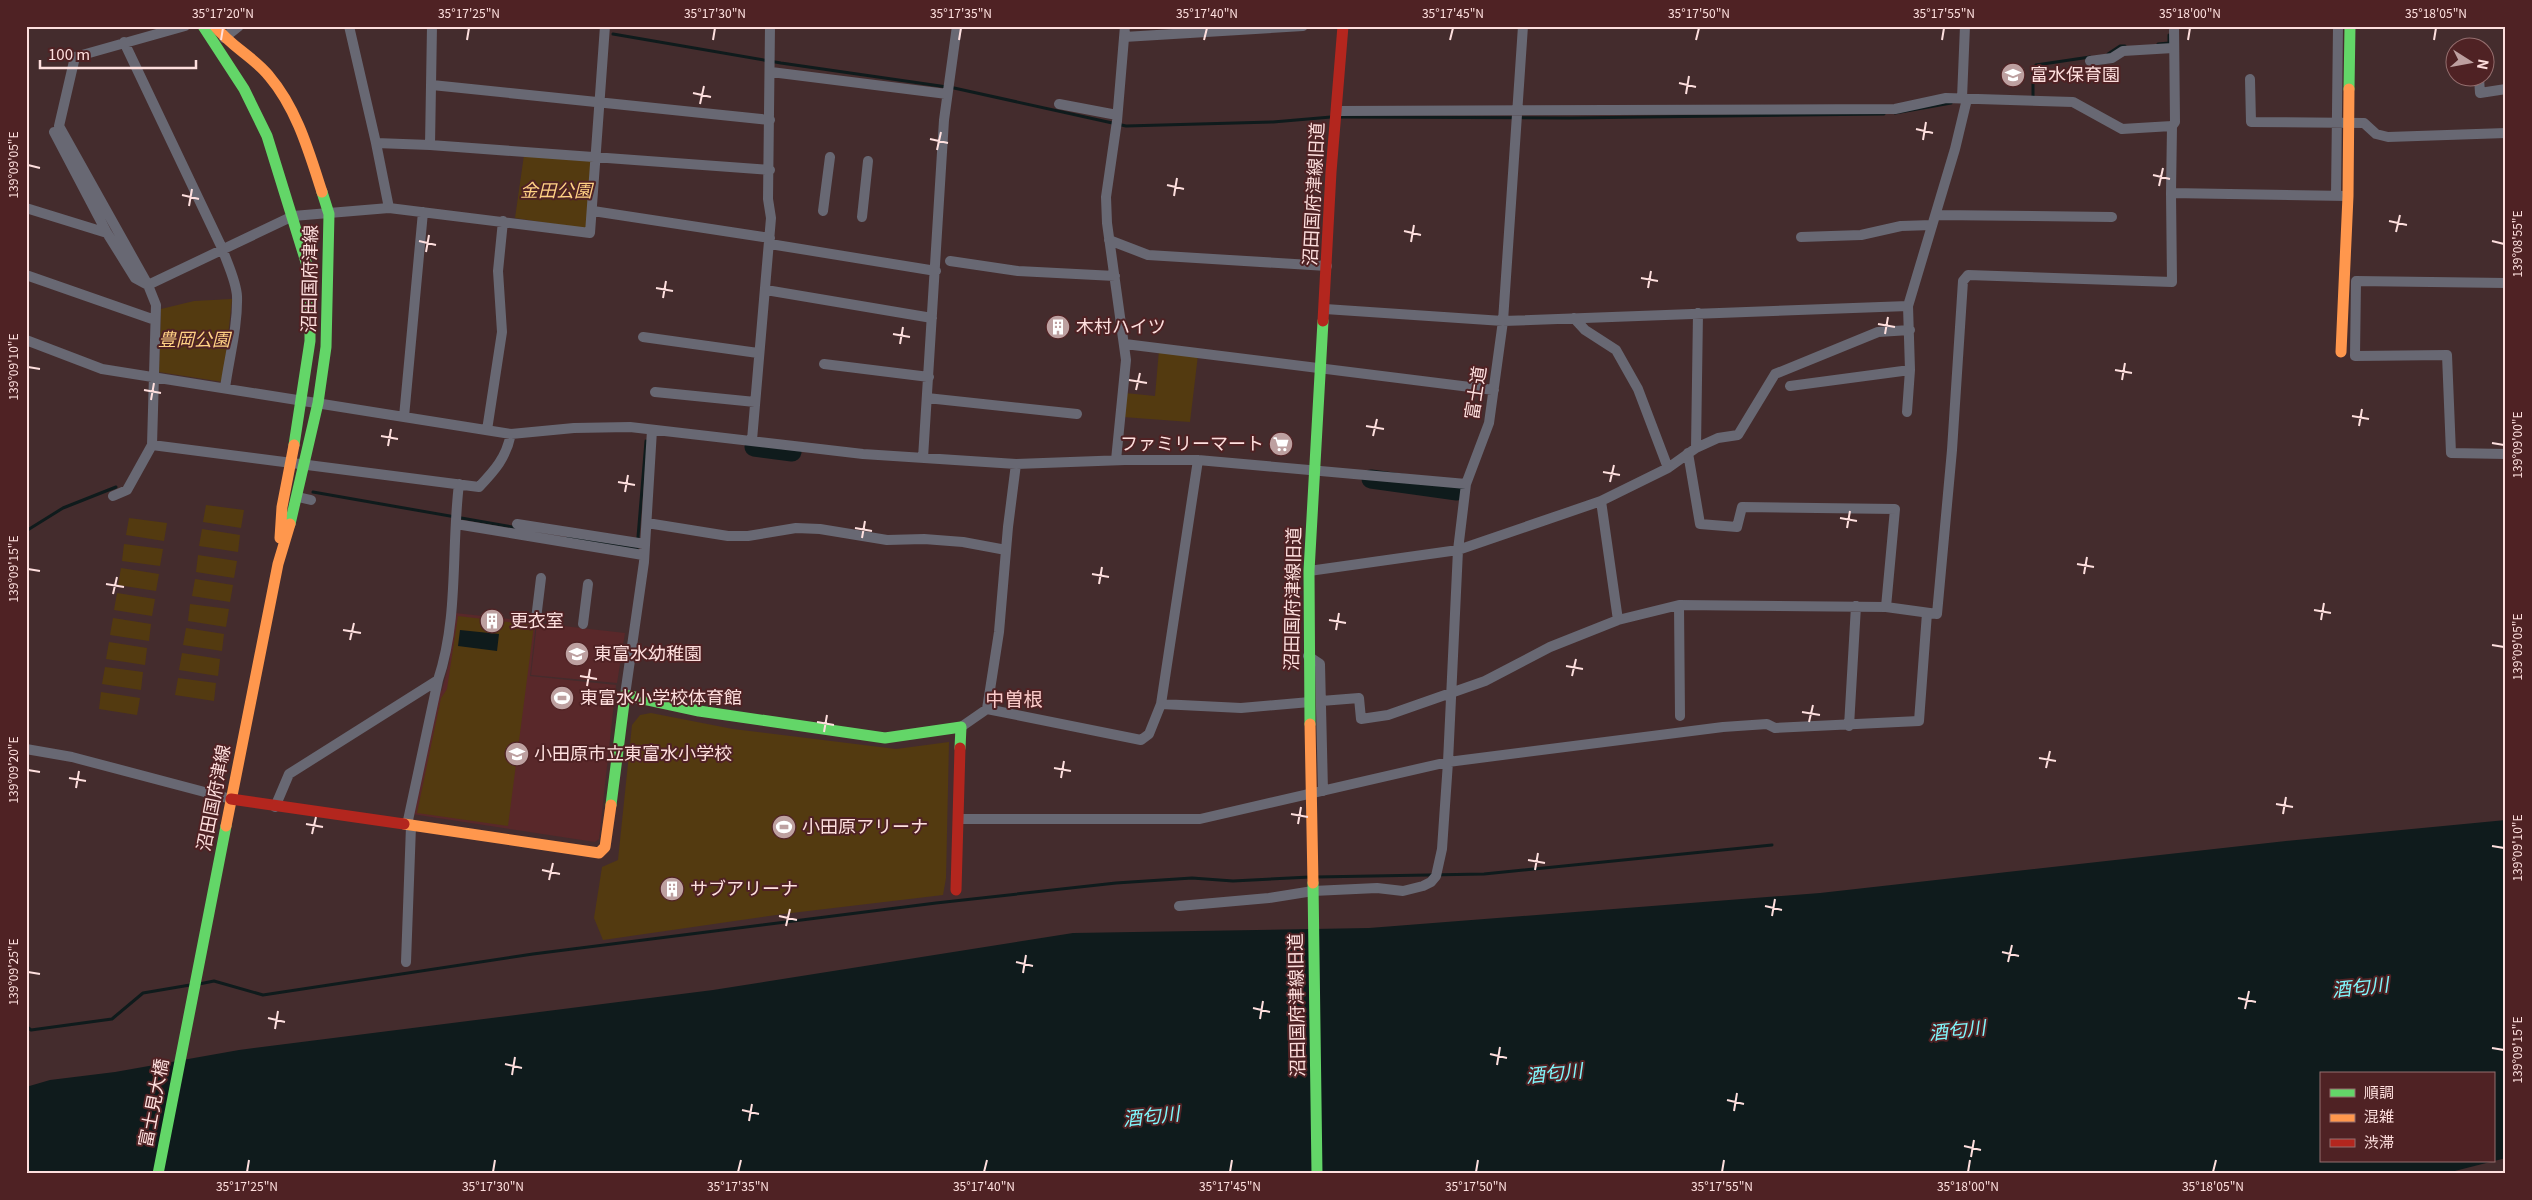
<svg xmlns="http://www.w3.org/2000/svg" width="2532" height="1200" viewBox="0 0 2532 1200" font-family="Georgia,'Noto Sans JP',serif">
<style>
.built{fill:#59282a}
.green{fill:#533a10}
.water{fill:#0f1b1c;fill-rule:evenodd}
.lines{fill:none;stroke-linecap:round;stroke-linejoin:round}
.stream{stroke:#0f1b1c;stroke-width:3}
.river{stroke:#0f1b1c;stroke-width:19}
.street{stroke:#686873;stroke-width:10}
.fast{stroke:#63d668;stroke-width:11}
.slow{stroke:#ff974d;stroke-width:11}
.jam{stroke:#b3261e;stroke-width:11}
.slow-bridge{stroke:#ff974d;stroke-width:11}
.ticks{fill:none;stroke:#fedfde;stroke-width:2}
.labels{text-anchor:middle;stroke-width:4;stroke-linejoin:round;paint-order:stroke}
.poi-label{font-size:18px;fill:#fedfde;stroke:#4f2224;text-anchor:start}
.park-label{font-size:18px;font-style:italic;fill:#ffd184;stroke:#4f2224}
.street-label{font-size:18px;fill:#fedfde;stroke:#4f2224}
.neighbourhood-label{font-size:19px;fill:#fbcbca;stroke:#4f2224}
.water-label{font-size:19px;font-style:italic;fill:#80f8fd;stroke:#4f2224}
.neatline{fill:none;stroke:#fedfde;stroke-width:2}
.ticks-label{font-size:12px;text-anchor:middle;fill:#fedfde}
</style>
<rect width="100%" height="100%" fill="#442c2d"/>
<path class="built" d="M455 613 536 622 530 676 616 685 599 839 595 842 412 814 439 693 442 690 449 663Z
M537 623 625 633 617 683 531 675Z"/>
<path class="green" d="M524 155 594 161 587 229 515 218Z
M232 299 223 382 159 372 161 309 194 301Z
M1159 350 1198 355 1190 422 1123 417 1125 393 1155 396Z
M206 505 244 510 241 528 203 522Z
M129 518 167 523 164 541 126 535Z
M202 529 240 535 238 552 199 546Z
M124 544 163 549 160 566 122 561Z
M198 555 237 561 234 578 196 572Z
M121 568 159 574 156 591 118 585Z
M195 579 233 585 230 602 192 596Z
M117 593 155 599 152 616 114 610Z
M190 604 229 609 226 627 188 621Z
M458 616 534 625 508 826 417 813 441 698 447 689Z
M113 618 151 624 149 641 110 635Z
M186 628 224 634 222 651 183 645Z
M109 642 147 648 145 665 106 659Z
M182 653 220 659 218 676 179 670Z
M105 667 143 672 141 690 102 684Z
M178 678 216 683 214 701 175 695Z
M101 692 140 698 137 715 99 709Z
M651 713 733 729 896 749 949 742 946 878 943 895 783 914 603 940 594 918 602 867 618 860 632 725 640 715Z"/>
<path class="water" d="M460 630 499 634 497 651 458 646Z
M2506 820V1158L2443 1174H26V1087L50 1080 115 1072 239 1050 713 990 1073 933 1369 928 1820 893 2286 841ZM2321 1074H2493V1161H2321Z"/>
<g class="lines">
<path class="stream" d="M613 34 781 63 954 88 1126 126 1273 122 1331 117
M2158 44 2169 43V35
M2108 54 2120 46H2125
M2033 99V71L2036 65 2090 57
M1895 113 1951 103
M1340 117 1570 118 1884 114
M313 492 518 528
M26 531 63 508 116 487
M568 537 637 549 646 441
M1316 877 1484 874 1772 845
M199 984 214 981 263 995 533 954 936 903 1116 883 1192 878 1233 881 1310 877
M26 1026 31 1030 112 1019 143 993 190 985"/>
<path class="river" d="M754 447 792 452
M1371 479 1457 491"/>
<path class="street" d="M185 26 75 57 59 126 148 285 293 216 389 208 376 143 430 145 432 26
M349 26 376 143
M2174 26 2175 122 2172 126 2171 193 2348 196
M1124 37 1303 26
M224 38 239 26
M124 42 222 248C227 263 236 280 237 296 238 326 229 358 225 388
M2090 61 2112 58 2123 51 2173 48
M771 72 947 94
M2479 78 2480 93 2506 89
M2250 79 2251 122 2364 123 2376 134 2388 137 2506 133
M432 85 770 120
M1962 98 1965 26
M1059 104 1117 115
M1336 111 1895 109 1946 98 2073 102 2122 129 2172 126
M54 132 107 233 135 278 148 285 156 305 152 445 127 490 113 496
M430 145 770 170
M2336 196 2338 26
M26 208 107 233
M389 208 590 233 605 26
M593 211 770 238
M823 211 830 157
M1936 215 2112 217
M862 217 868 161
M1801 237 1861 235 1901 226 1932 225
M1109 240 1148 255 1327 266
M770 244 936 271
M950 261 1018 271 1115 276
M26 275 155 320
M2506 283 2356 281 2355 356 2447 355 2451 453 2506 454
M766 290 932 318
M1325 309 1503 321 1908 306 1955 149 1967 99
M1574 318 1585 330 1616 350 1638 389 1668 468
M643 337 758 353
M26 340 102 369 511 434 574 428 630 427 863 454 1016 464 1125 460H1198L1466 484
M1125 344 1494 390
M824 364 929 377
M1790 386 1910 370
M655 392 755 402
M927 398 1077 414
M1907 412 1910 370 1908 306
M404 417 423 212
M487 430 502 332 498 271 503 221
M752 440 771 218 768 199 770 26
M152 445 479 487C495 470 506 458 511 434
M1696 448 1698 313
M1688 453 1700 524 1737 527 1742 507 1895 509 1886 607
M923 458 944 120 957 26
M1116 460 1126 360 1107 223 1106 197 1117 121 1125 26
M298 497 311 500
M1601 501 1618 620
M647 523 728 536H748L796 528 820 529 887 540 924 539 963 542 1006 550
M456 524 643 555
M517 524 645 544
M1309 571 1458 550 1601 501 1668 468 1696 448 1718 438 1738 435 1775 374 1878 332 1910 330
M1679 605 1680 716
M536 619 541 578
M583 624 588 584
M1308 656 1320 664 1323 791
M625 695 644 562 652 430
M1321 701 1359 698 1361 719 1388 715 1485 681 1550 647 1618 620 1679 605 1886 607 1937 614 1952 450 1963 281 1968 275 2172 282 2171 193
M1161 704 1198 460
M987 709 1141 740 1149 734 1161 704 1241 708 1310 702
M1849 726 1856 606
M961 727 987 709 999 632 1008 527 1016 464
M26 749 72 757 231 799
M275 807 289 774 438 680C459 618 451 548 459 484
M958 819H1200L1448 762 1723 727 1767 724 1775 728 1919 721 1927 613
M407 825 438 680
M1179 906 1269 898 1313 891 1377 888 1403 891 1423 886 1431 882 1436 876 1442 849 1448 762 1458 550 1466 484 1489 423 1503 321 1523 26
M406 962 411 826"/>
<path class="fast" d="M203 26 244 89 267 136 310 275V341L294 445
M2349 89 2350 26
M290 524 318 403 326 347 329 214 322 192
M1310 724 1309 571 1323 321
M611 805 625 695 699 711 885 738 961 727 960 748
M1313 883 1317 1174
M158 1174 226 826"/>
<path class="slow" d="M215 26C230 46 254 57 269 76 297 109 309 152 322 192
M2341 352 2348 196 2349 89
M280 538 282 507 294 445
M404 824 599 853 605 847 611 805
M226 826 278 564 290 524"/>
<path class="jam" d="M1323 321 1331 172 1343 26
M231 799 404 824
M956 890 960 748"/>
<path class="slow-bridge" d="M1310 724 1313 883"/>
</g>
<path class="ticks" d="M221 40 223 28M467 40 469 28M713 40 715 28M959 40 961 28M1204 40 1207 28M1450 40 1453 28M1696 40 1699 28M1942 40 1944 28M2188 40 2190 28M2434 40 2436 28M1679 83 1696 87M693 93 711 97M1686 94 1689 76M700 104 704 86M1916 129 1933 133M930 139 948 143M1923 140 1926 122M937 150 941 132M28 165 40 168M2153 175 2170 179M1167 185 1184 189M2159 186 2163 168M182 195 199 199M1174 196 1177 178M189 206 192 189M2389 221 2407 225M1404 231 1421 235M2396 232 2400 215M419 241 436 245M2492 241 2504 244M1411 242 1414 225M426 252 429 235M1641 278 1658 281M656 288 673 291M1648 288 1651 271M663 298 666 281M1878 324 1895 327M893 334 910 337M1885 334 1888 317M900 344 903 327M28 367 40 369M2115 370 2132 373M1129 380 1147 383M2122 380 2125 363M144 390 161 393M1136 390 1140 373M151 400 154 383M2352 416 2369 419M1366 426 1384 429M2359 426 2362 409M381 436 398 439M1373 436 1377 419M2492 443 2504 445M388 446 391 429M1603 472 1620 475M618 482 635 485M1610 482 1614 465M625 492 628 475M1840 518 1857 521M855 528 872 531M1847 528 1850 511M862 538 865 521M2077 564 2094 567M28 569 40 571M1092 574 1109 577M2084 574 2087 557M106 584 124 587M1099 584 1102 567M113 594 117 577M2314 610 2331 613M1329 620 1346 623M2321 620 2324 603M343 630 361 633M1336 630 1339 613M350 640 354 623M2492 645 2504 647M1566 666 1583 669M580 676 597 679M1572 676 1576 659M587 686 590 669M1802 712 1820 715M817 722 834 725M1809 722 1813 705M824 732 827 715M2039 758 2056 761M1054 768 1071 771M2046 768 2050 751M28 770 40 772M69 778 86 781M1061 778 1064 761M76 788 79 771M2276 804 2293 807M1291 814 1308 817M2283 814 2286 797M306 824 323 827M1298 824 1301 807M312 834 316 817M2492 846 2504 848M1528 860 1545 863M542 870 560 874M1535 870 1538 853M549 880 553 863M1765 906 1782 910M779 916 797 920M1772 916 1775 899M786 926 790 909M2002 952 2019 956M1016 962 1033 966M2008 962 2012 945M28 972 40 974M1023 973 1026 955M2238 998 2256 1002M1253 1008 1270 1012M2245 1009 2249 991M268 1018 285 1022M1260 1019 1263 1001M275 1029 278 1011M2492 1048 2504 1050M1490 1054 1507 1058M505 1064 522 1068M1497 1065 1500 1047M512 1075 515 1057M1727 1100 1744 1104M742 1110 759 1114M1734 1111 1737 1093M749 1121 752 1104M1964 1146 1981 1150M1971 1157 1974 1140M247 1172 249 1160M493 1172 495 1160M738 1172 741 1160M984 1172 987 1160M1230 1172 1232 1160M1476 1172 1478 1160M1722 1172 1724 1160M1968 1172 1970 1160M2213 1172 2216 1160"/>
<defs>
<g id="school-disc" transform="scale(1.25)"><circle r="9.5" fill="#bda0a0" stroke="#4f2224"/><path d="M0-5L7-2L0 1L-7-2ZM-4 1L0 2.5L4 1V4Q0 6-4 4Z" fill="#fff"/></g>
<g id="building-disc" transform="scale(1.25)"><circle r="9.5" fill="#bda0a0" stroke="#4f2224"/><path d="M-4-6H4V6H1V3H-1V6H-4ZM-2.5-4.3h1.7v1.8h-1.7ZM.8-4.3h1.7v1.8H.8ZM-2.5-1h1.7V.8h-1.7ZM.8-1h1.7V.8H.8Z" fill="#fff"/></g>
<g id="supermarket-disc" transform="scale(1.25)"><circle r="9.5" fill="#bda0a0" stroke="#4f2224"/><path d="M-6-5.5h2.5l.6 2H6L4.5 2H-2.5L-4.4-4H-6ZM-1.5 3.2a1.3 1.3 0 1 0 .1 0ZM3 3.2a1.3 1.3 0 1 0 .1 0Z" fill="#fff"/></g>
<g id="stadium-disc" transform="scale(1.25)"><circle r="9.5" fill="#bda0a0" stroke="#4f2224"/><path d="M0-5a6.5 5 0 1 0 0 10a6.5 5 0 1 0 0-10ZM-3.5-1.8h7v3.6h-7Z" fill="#fff"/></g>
</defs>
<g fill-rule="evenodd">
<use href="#school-disc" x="2013" y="75"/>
<use href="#building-disc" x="1058" y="327"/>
<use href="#supermarket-disc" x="1281" y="444"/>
<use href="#building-disc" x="492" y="621"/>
<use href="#school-disc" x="577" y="654"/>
<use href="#stadium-disc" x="562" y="698"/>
<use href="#school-disc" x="517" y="754"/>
<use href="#stadium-disc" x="784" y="827"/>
<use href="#building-disc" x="672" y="889"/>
</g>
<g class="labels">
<g class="poi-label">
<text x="2030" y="81">富水保育園</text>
<text x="1076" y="333">木村ハイツ</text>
<text x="1264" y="450" text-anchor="end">ファミリーマート</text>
<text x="510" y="627">更衣室</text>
<text x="594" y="660">東富水幼稚園</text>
<text x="580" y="704">東富水小学校体育館</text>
<text x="534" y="760">小田原市立東富水小学校</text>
<text x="802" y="833">小田原アリーナ</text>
<text x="690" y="895">サブアリーナ</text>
</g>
<g class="park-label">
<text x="556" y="197">金田公園</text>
<text x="194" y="346">豊岡公園</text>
</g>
<g class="street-label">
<text transform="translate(1314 194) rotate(-87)" y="6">沼田国府津線旧道</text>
<text transform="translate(310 279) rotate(-89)" y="6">沼田国府津線</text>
<text transform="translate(1476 393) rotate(-81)" y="6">富士道</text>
<text transform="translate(1293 599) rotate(-89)" y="6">沼田国府津線旧道</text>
<text transform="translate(214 798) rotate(-79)" y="6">沼田国府津線</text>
<text transform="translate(1297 1005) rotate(-91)" y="6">沼田国府津線旧道</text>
<text transform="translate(154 1103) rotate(-79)" y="6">富士見大橋</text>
</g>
<g class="neighbourhood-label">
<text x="1014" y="706">中曽根</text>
</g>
<g class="water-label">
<text transform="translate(2360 987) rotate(-6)" y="7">酒匂川</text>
<text transform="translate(1957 1030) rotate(-6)" y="7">酒匂川</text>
<text transform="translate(1554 1073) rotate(-6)" y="7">酒匂川</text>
<text transform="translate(1151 1116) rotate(-6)" y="7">酒匂川</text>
</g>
</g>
<rect width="2532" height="1200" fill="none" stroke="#4f2224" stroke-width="55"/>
<rect x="2320" y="1072" width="175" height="90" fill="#4f2224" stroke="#956e6e"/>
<rect x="2330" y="1089" width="25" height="8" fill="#63d668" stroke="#956e6e"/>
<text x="2364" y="1098" font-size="15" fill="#fedfde">順調</text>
<rect x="2330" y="1114" width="25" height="8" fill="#ff974d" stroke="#956e6e"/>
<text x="2364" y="1122" font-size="15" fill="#fedfde">混雑</text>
<rect x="2330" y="1139" width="25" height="8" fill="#b3261e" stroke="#956e6e"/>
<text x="2364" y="1148" font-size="15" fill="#fedfde">渋滞</text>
<g transform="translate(2470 62) rotate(101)"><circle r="24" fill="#4f2224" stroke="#956e6e"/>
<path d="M0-4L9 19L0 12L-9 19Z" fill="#bda0a0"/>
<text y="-8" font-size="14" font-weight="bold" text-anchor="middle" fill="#fedfde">N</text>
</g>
<path d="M40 60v8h156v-8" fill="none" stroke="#fedfde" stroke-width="2.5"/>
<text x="48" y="60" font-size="15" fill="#fedfde" stroke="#4f2224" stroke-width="4" paint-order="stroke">100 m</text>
<rect x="28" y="28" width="2476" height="1144" class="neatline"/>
<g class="ticks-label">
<text x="223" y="18">35°17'20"N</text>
<text x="469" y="18">35°17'25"N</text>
<text x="715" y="18">35°17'30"N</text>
<text x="961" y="18">35°17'35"N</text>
<text x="1207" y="18">35°17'40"N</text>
<text x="1453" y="18">35°17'45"N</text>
<text x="1699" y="18">35°17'50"N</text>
<text x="1944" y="18">35°17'55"N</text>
<text x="2190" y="18">35°18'00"N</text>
<text x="2436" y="18">35°18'05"N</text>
<text transform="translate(14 165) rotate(-90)" y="4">139°09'05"E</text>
<text transform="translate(2518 244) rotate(-90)" y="4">139°08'55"E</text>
<text transform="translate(14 367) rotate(-90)" y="4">139°09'10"E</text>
<text transform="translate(2518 445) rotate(-90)" y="4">139°09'00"E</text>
<text transform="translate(14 569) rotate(-90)" y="4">139°09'15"E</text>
<text transform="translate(2518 647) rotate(-90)" y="4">139°09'05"E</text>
<text transform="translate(14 770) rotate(-90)" y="4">139°09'20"E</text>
<text transform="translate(2518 848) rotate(-90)" y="4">139°09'10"E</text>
<text transform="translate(14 972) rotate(-90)" y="4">139°09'25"E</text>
<text transform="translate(2518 1050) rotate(-90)" y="4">139°09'15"E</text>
<text x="247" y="1191">35°17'25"N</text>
<text x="493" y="1191">35°17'30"N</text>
<text x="738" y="1191">35°17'35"N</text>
<text x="984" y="1191">35°17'40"N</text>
<text x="1230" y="1191">35°17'45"N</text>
<text x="1476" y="1191">35°17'50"N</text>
<text x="1722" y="1191">35°17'55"N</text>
<text x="1968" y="1191">35°18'00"N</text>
<text x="2213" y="1191">35°18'05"N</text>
</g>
</svg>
